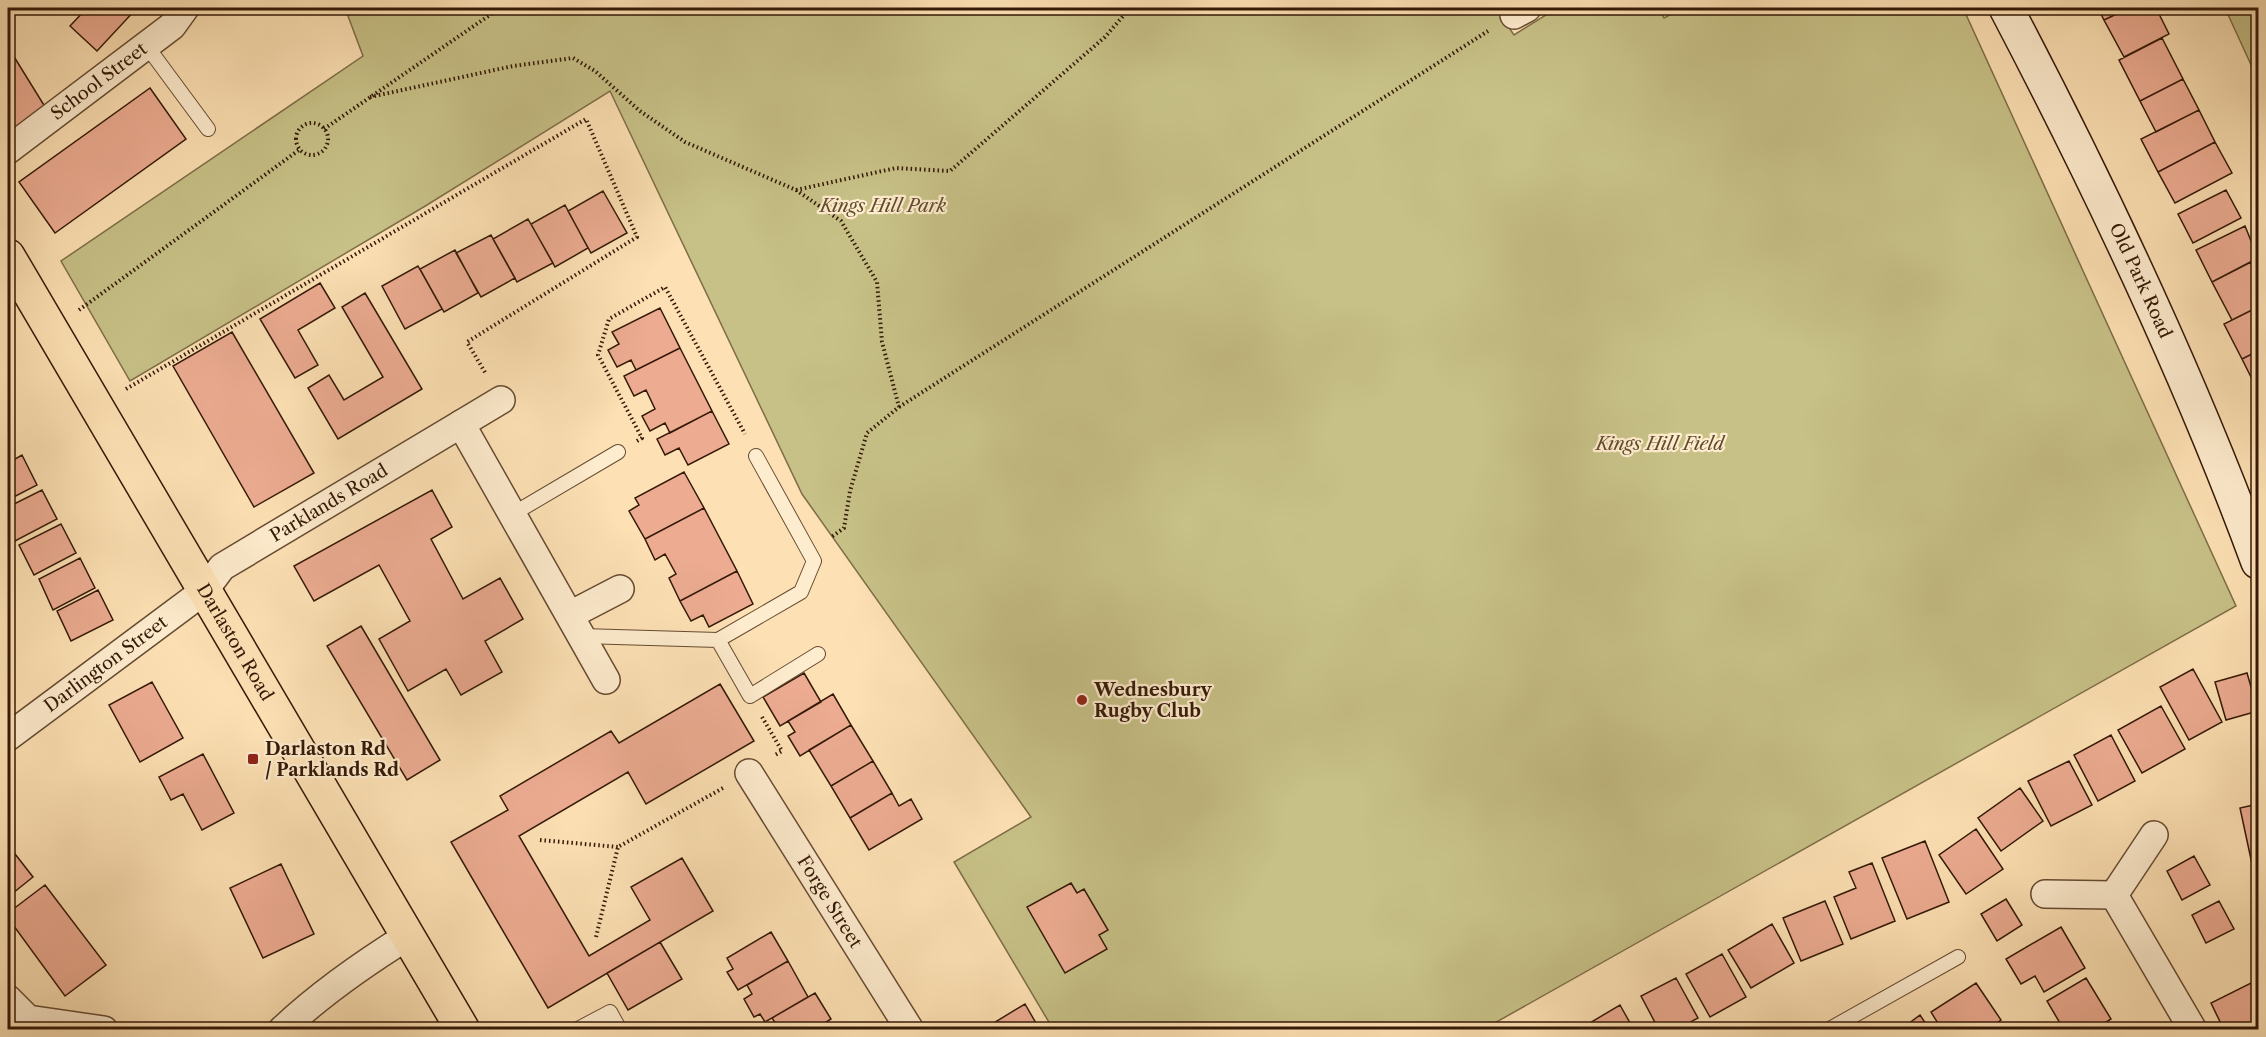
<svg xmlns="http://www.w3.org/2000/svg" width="2266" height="1037" viewBox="0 0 2266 1037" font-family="'Libre Caslon Text',serif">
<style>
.green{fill:#c7c187;stroke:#7e6d47;stroke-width:1.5}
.building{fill:#edac92;stroke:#341907;stroke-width:1.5}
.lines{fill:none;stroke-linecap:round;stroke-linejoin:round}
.lane-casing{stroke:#664b32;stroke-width:16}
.street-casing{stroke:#664b32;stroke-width:30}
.secondary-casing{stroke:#341907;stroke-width:36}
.primary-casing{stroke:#341907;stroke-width:36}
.path{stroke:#341907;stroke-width:4;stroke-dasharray:1.5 3;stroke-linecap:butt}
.lane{stroke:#feecce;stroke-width:14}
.street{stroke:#feecce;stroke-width:27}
.secondary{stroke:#feecce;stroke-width:33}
.primary{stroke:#fde1b4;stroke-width:33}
.poi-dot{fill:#8f2418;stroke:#feecce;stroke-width:2}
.labels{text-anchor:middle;stroke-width:4.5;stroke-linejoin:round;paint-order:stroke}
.street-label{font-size:18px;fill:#341907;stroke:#feecce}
.park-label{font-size:18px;font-style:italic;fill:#604b2d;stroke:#feecce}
.poi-label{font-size:18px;font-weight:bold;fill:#341907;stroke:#feecce;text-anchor:start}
</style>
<rect width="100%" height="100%" fill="#fde1b4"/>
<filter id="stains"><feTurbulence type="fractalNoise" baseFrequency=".00333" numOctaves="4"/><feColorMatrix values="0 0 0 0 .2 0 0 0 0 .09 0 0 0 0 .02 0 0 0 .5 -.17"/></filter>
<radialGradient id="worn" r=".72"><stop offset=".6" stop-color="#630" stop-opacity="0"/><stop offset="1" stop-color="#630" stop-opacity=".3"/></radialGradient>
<path class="green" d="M345 8H1500L1497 10 1514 35 1557 8H1658L1664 18 1683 8H1963L2236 606 1484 1029H1053L954 862 1031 817 802 494 610 91 427 205 130 381 61 261 363 56Z
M2225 8H2258V80Z"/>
<path class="building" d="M87 8H137L97 51 70 26Z
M2098 8H2129L2104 20Z
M2129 8H2156L2169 34 2124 57 2104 20Z
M2162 38 2183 79 2140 101 2119 60Z
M8 47 47 110 8 134Z
M2183 79 2199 110 2156 132 2140 101Z
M150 88 186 139 55 233 19 182Z
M2199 110 2215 142 2158 172 2141 139Z
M2215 142 2232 173 2175 203 2158 172Z
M2226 190 2241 218 2193 243 2178 214Z
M603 191 627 233 591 253 568 211Z
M565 205 588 248 555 267 531 224Z
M528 219 553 263 517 282 493 239Z
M2245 226 2258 258 2212 282 2196 250Z
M491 235 515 278 481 297 456 253Z
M455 250 478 293 444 312 420 269Z
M2251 262 2258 276V307L2232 320 2212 282Z
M418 266 442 309 405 329 382 286Z
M320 283 335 308 298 330 318 365 295 378 260 319Z
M365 293 422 389 338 439 308 388 329 375 344 400 383 377 342 307Z
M2258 307V351L2242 359 2224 324Z
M660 308 680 348 636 370 631 360 617 367 608 350 619 344 612 332Z
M232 332 314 473 254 507 173 366Z
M680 348 712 411 670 433 665 423 650 431 642 416 655 409 646 390 634 396 624 376Z
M2258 351V391L2242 359Z
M712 411 729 444 688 465 679 448 665 455 657 439Z
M22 455 37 485 8 500V463Z
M684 472 704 508 645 539 629 511 639 505 635 498Z
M42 490 57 519 15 541 8 525V507Z
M432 490 452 527 431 539 463 599 500 578 523 619 485 641 502 672 461 695 446 669 408 691 379 639 410 621 379 565 314 601 294 566Z
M704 508 737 571 680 601 669 578 676 574 665 554 655 560 645 539Z
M61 524 76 553 34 575 19 545Z
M80 558 95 588 53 610 39 579Z
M737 571 753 604 709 627 703 615 691 621 680 601Z
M98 590 113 620 71 641 57 611Z
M361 626 440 760 407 780 327 646Z
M2193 669 2222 722 2189 740 2160 687Z
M804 673 821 702 780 726 763 697Z
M2247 673 2258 711 2226 720 2215 682Z
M152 682 183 738 140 762 109 705Z
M720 684 754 741 646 804 628 772 519 836 589 956 650 920 631 887 682 858 713 911 548 1008 451 842 508 810 500 796 611 731 619 743Z
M833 694 851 725 800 756 788 736 795 732 788 721Z
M2161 706 2185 749 2142 773 2118 730Z
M851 725 873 761 831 786 809 750Z
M2111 735 2135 781 2098 801 2074 755Z
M203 754 234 813 202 830 183 794 171 800 159 777Z
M873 761 892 793 850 818 831 786Z
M2069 761 2092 805 2051 826 2028 781Z
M2020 788 2043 821 2001 851 1978 818Z
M892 793 899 806 911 799 922 819 869 850 850 818Z
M2258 804V892L2240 808Z
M1976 829 2003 869 1966 894 1939 855Z
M1925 841 1949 902 1907 919 1882 858Z
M8 845 33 877 8 897Z
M2194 856 2210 885 2182 900 2167 871Z
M1872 863 1895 921 1851 939 1834 897 1856 888 1849 872Z
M281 864 314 934 263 958 230 888Z
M1071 883 1077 893 1084 889 1108 930 1099 935 1107 949 1065 973 1027 907Z
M45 885 106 965 65 996 8 918V913Z
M2006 899 2022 925 1997 941 1981 914Z
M1825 901 1843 944 1801 961 1783 918Z
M2219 901 2234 929 2206 943 2192 915Z
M1772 924 1794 963 1751 988 1728 950Z
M2061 927 2085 968 2044 992 2035 976 2021 984 2006 959Z
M771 932 788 961 738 990 727 972 733 969 727 958Z
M660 942 682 979 628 1010 607 973Z
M1722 954 1746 997 1710 1017 1686 974Z
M788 961 808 997 765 1022 760 1014 754 1017 744 999 752 994 747 985Z
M1676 978 1698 1018 1676 1030H1659L1641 996Z
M2086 978 2111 1019 2094 1030H2064L2047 1001Z
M2253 982 2258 994V1030H2224L2211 1003Z
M1976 983 2001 1020 1987 1030H1942L1931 1012Z
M815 993 831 1019 814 1030H774L778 1027 772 1018Z
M1025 1004 1040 1030H982Z
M1620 1005 1634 1030H1578Z
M1920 1015 1930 1030H1900Z"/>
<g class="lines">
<g class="lane-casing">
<path id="lane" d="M146 45 208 129
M511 515 618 452
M582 636 718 640 801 592 814 561 756 456
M718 640 750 696 818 654
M576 1030 610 1012 620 1030
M1828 1030 1958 957"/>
</g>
<g class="street-casing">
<g id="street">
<path d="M1514 15 1527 8"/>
<path id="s1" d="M8 150 172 26 185 8"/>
<path d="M461 424 501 400"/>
<path d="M570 615 620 589"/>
<path id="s2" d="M8 737 204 591 222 567 461 424 606 680"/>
<path id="s3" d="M749 773 910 1030"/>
<path d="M2045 894 2114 895 2154 835"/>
<path d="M2114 895 2193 1030"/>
<path d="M8 999 28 1019 104 1030"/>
<path d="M282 1030C321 993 363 964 408 936"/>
</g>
</g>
<g class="secondary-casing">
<g id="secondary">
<path id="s4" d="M2006 8C2100 187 2188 372 2258 562"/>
</g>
</g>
<g class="primary-casing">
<g id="primary">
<path id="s5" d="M8 256 463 1030"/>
</g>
</g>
<path class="path" d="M896 8H902
M370 97 513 66 573 58 595 71 640 111 685 142 796 190 841 221 877 282 882 342 899 407 867 433 850 491 844 528 830 538
M296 139a16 16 0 1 1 32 0a16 16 0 1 1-32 0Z
M324 129 500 8
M796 190 896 168 950 171 1105 37 1130 8
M79 310 299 150
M126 389 586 119 637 237 467 342 486 374
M899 407 1488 31
M637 441 642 438 598 355 609 319 665 287 745 434
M762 717 782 751 775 755
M540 840 618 847
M596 937 618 847 723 788"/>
<use href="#lane" class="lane"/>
<use href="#street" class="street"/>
<use href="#secondary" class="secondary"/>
<use href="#primary" class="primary"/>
</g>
<g class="poi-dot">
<circle cx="1082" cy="700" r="6"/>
<rect x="247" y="753" width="12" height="12" rx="3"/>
</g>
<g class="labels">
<g class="street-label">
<text dy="6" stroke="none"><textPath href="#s1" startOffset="114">School Street</textPath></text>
<text dy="6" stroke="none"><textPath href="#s4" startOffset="304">Old Park Road</textPath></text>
<text dy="6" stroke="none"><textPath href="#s2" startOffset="399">Parklands Road</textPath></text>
<text dy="6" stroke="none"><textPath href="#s5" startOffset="448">Darlaston Road</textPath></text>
<text dy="6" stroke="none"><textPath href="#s2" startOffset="122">Darlington Street</textPath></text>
<text dy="6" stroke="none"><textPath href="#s3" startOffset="152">Forge Street</textPath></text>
</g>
<g class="park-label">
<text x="883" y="212">Kings Hill Park</text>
<text x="1660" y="450">Kings Hill Field</text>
</g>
<g class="poi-label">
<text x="1094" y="696">Wednesbury<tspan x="1094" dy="21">Rugby Club</tspan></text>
<text x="265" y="755">Darlaston Rd<tspan x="265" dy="21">/ Parklands Rd</tspan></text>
</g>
</g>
<rect width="2266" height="1037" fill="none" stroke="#fde1b4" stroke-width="30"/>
<rect x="9" y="9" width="2248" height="1019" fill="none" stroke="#341907" stroke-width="3"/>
<rect x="15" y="15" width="2236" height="1007" fill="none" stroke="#341907" stroke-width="1.5"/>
<rect width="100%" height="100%" filter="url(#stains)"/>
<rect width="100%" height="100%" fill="url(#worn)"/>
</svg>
